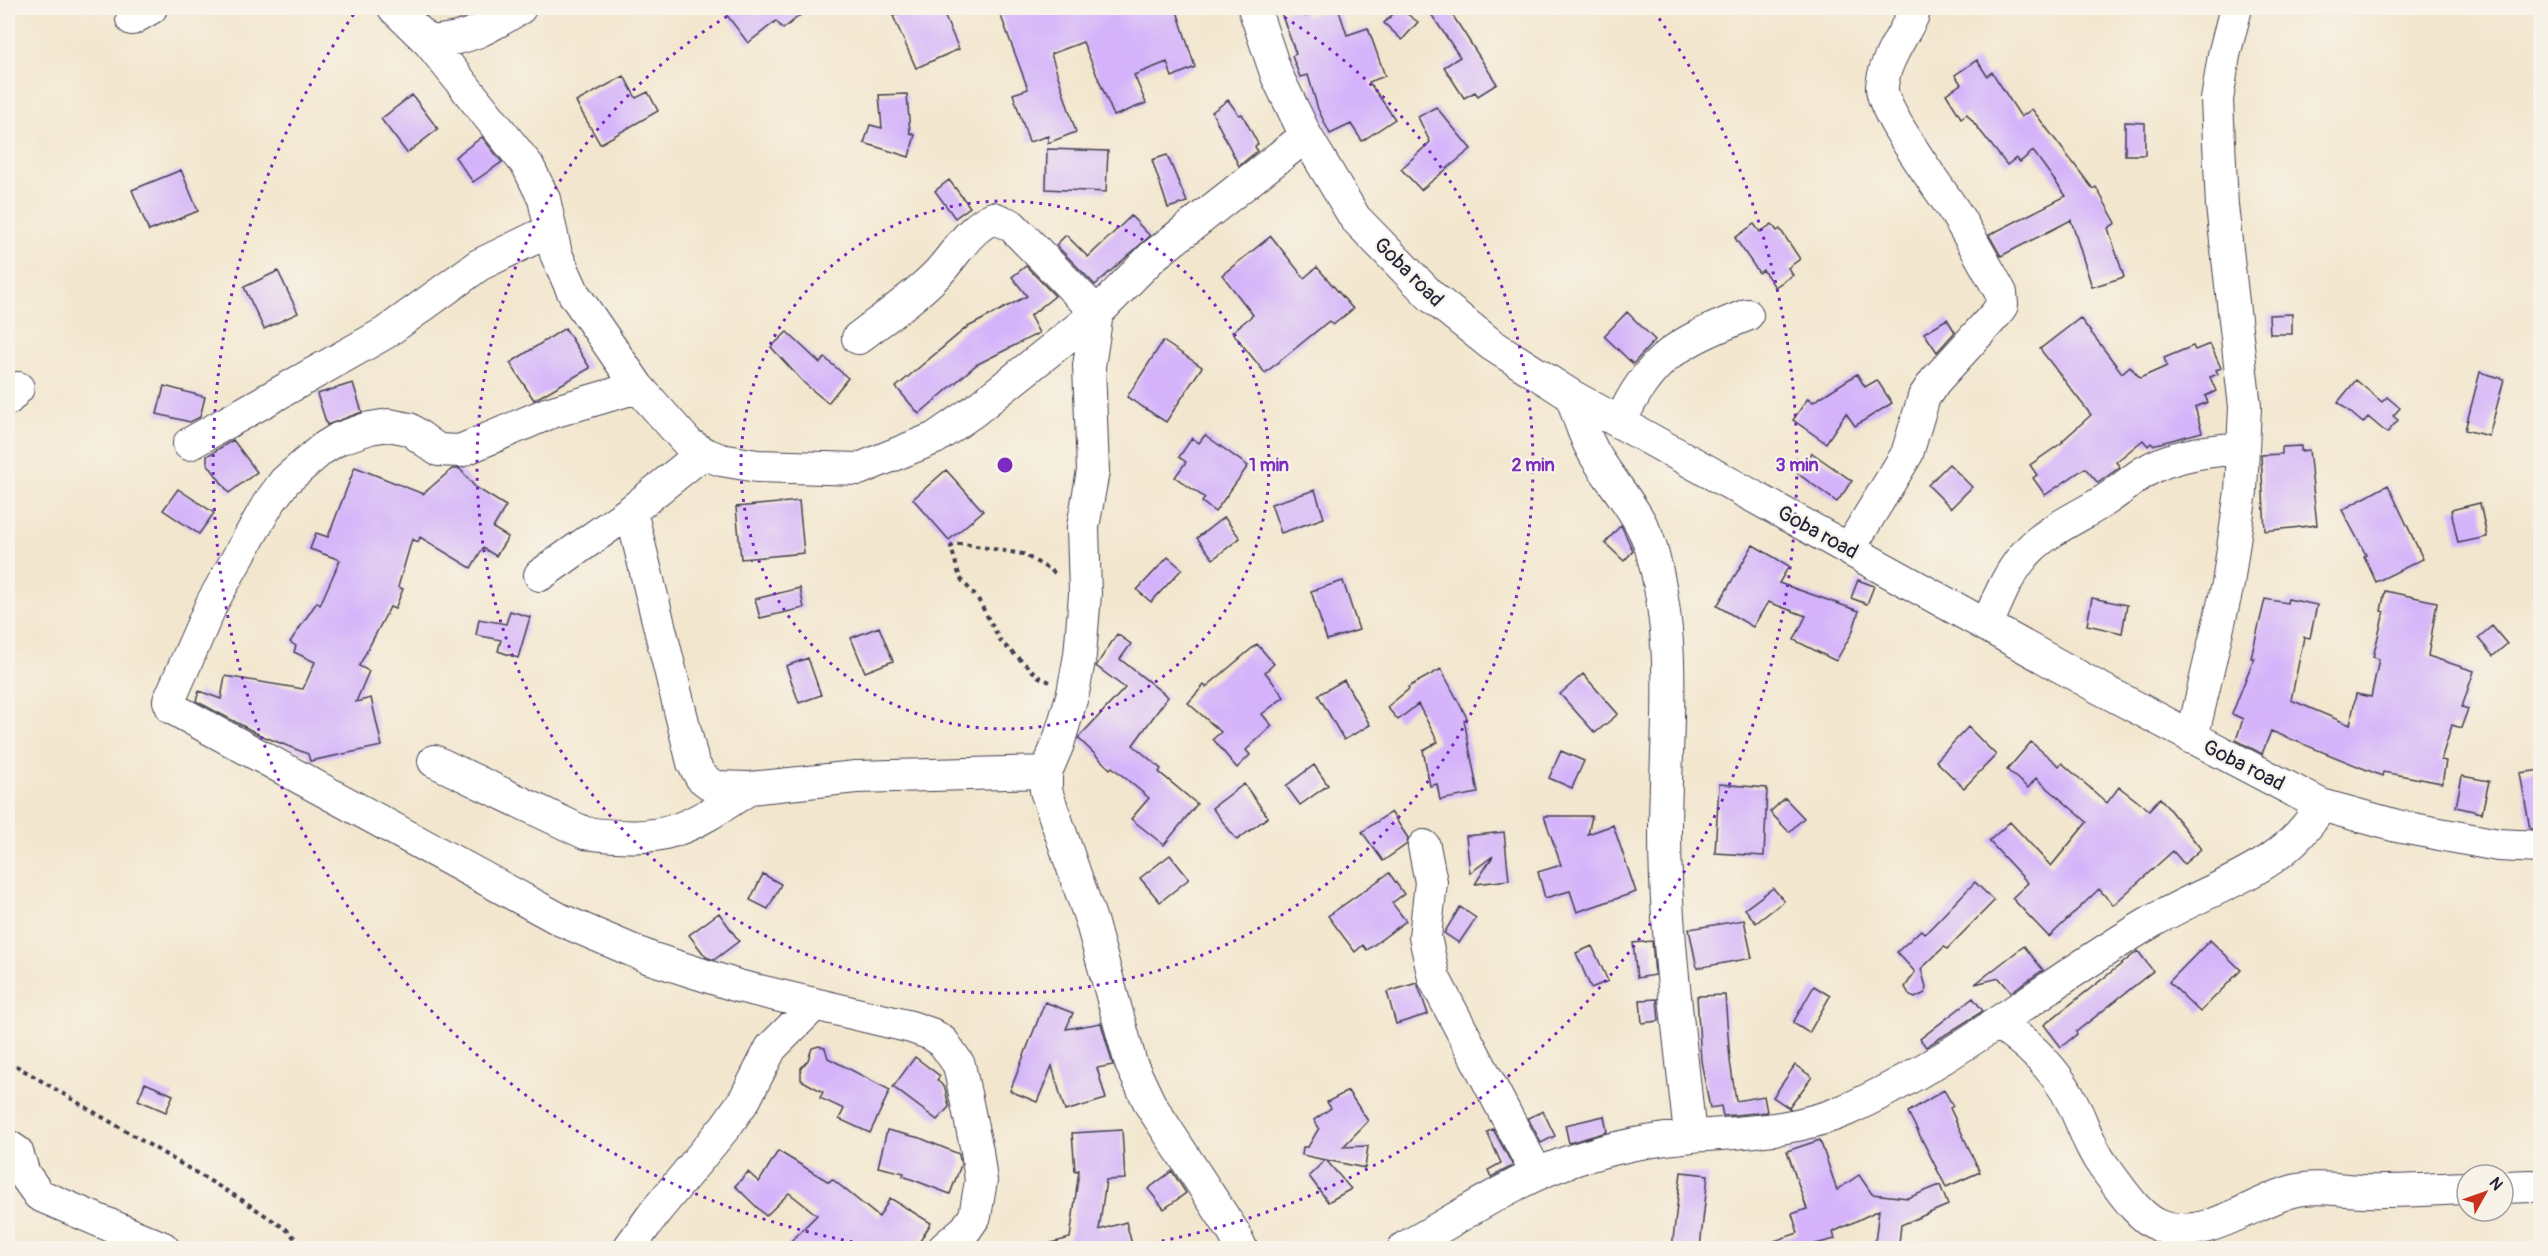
<svg xmlns="http://www.w3.org/2000/svg" width="2548" height="1256" viewBox="0 0 2548 1256" font-family="Pangolin,sans-serif">
<style>
.building{fill:#d4b3fa}
.lines{fill:none;stroke-linecap:round;stroke-linejoin:round}
.minor-casing{stroke:#413f51;stroke-width:34}
.path{stroke:#413f51;stroke-width:4;stroke-dasharray:4.5 4.5;stroke-linecap:butt}
.minor{stroke:#fff;stroke-width:32}
.ring{fill:none;stroke:#7b2cbf;stroke-width:3;stroke-dasharray:3 6}
.labels{text-anchor:middle;stroke-width:4.5;stroke-linejoin:round;paint-order:stroke}
.street-label{font-size:21px;fill:#22223b;stroke:#f7f3e8}
.centre{fill:#7b2cbf;stroke:#f7f3e8;stroke-width:3}
.ring-label{font-size:18px;text-anchor:middle;font-weight:bold;fill:#7b2cbf;stroke:#f7f3e8;stroke-width:4.5;stroke-linejoin:round;paint-order:stroke}
</style>
<rect width="100%" height="100%" fill="#f7f3e8"/>
<filter id="ink" filterUnits="userSpaceOnUse"><feTurbulence type="fractalNoise" baseFrequency=".0167" numOctaves="2"/><feDisplacementMap in="SourceGraphic" scale="12" xChannelSelector="R" yChannelSelector="G"/><feConvolveMatrix kernelMatrix="1 2 1 2 8 2 1 2 1" color-interpolation-filters="sRGB"/></filter>
<filter id="wash" filterUnits="userSpaceOnUse"><feTurbulence type="fractalNoise" baseFrequency=".008" numOctaves="4" result="noise"/><feDisplacementMap in="SourceGraphic" scale="24" xChannelSelector="R" yChannelSelector="G"/><feGaussianBlur stdDeviation="1.35" result="paint"/><feColorMatrix in="noise" values="0 0 0 0 0 0 0 0 0 0 0 0 0 0 0 0 0 1.4 0 .05"/><feComposite in="paint" operator="in"/></filter>
<g filter="url(#wash)">
<rect width="100%" height="100%" fill="#f3e6ce"/>
<g id="blocks">
<path class="building" d="M734 8H809L783 29 776 21 748 43 726 14Z
M913 8H941L959 49 916 68 893 16Z
M998 8H1176L1195 67 1172 77 1167 62 1134 75 1146 103 1114 116 1083 42 1051 54 1076 132 1048 143V136L1029 142 1013 94 1028 89Z
M1294 8H1302L1305 16 1338 8 1347 35 1368 28 1385 76 1369 82 1395 119 1362 141 1351 124 1330 134 1318 109 1308 75 1300 77 1292 56 1296 54 1281 13Z
M1399 8 1418 22 1402 40 1384 23Z
M1427 8H1448L1497 84 1478 96 1475 92 1464 98 1444 67 1460 57Z
M1977 60 1987 76 1992 72 2021 117 2032 109 2093 189 2096 187 2116 223 2108 228 2124 277 2092 287 2071 220 2001 256 1989 235 2066 196 2033 151 2020 162 2016 158 2007 165 1967 114 1961 118 1946 94 1961 84 1955 75Z
M624 76 636 98 648 92 658 111 600 144 576 102Z
M907 94 910 133 915 135 909 157 864 143 870 125 882 128 879 95Z
M412 95 438 129 407 153 381 119Z
M1228 100 1239 115 1242 114 1258 144 1255 146 1257 151 1239 166 1212 112Z
M1436 107 1471 149 1421 190 1401 169 1430 142 1418 117Z
M2125 122 2145 123V155H2125Z
M482 137 502 162 473 182 455 157Z
M1047 149 1108 151 1106 192 1046 189Z
M1167 155 1187 202 1168 208 1152 160Z
M181 170 198 211 149 231 132 190Z
M949 180 970 207 955 218 935 191Z
M1131 216 1150 236 1095 285 1056 245 1066 235 1088 257Z
M1754 224 1760 232 1772 224 1777 231 1780 229 1800 259 1788 268 1793 275 1775 287 1763 270 1759 273 1735 238Z
M1271 236 1304 278 1317 267 1353 309 1333 325 1329 321 1265 373 1232 332 1253 315 1222 275Z
M1026 266 1055 296 1030 316 1039 333 976 365 919 414 896 387 966 328 1027 296 1012 277Z
M278 271 298 313 264 329 244 287Z
M1627 312 1655 340 1633 364 1604 336Z
M2292 314V334H2270L2269 315Z
M2080 318 2122 373 2130 366 2140 378 2167 366 2164 358 2193 346 2195 350 2210 344 2221 368 2216 370 2218 374 2210 377 2216 391 2205 396 2208 402 2195 407 2202 432 2153 445 2151 443 2148 446 2143 440 2116 462 2120 467 2098 483 2085 468 2045 495 2033 478 2037 475 2030 465 2063 442 2062 441 2091 415 2040 349Z
M1947 319 1955 332 1937 352 1924 333Z
M565 328 590 368 534 400 510 363Z
M787 332 820 363 825 358 848 378 828 403 804 383 771 347Z
M1163 341 1202 367 1166 422 1127 397Z
M2480 372 2504 379 2489 436 2465 430Z
M1857 374 1865 387 1877 380 1892 403 1855 426 1846 413 1826 443 1793 420 1808 398 1813 402Z
M2356 380 2382 402 2387 397 2400 408 2393 416 2398 420 2387 433 2368 417 2363 423 2338 402Z
M353 383 362 412 327 425 317 394Z
M164 386 205 397 200 417 190 422 157 414Z
M1205 435 1248 466 1215 512 1202 502 1205 498 1175 477 1186 462 1179 457 1192 438 1199 443Z
M233 440 257 472 229 493 207 463V456Z
M2301 446V451L2309 450 2317 525 2265 531 2261 455 2282 454V447Z
M1812 453 1852 481 1837 502 1797 473Z
M1949 464 1972 487 1951 508 1928 485Z
M355 467 423 494 452 469H460L475 487 506 506 493 528 508 537 496 556 483 548 471 568 420 537 418 542 412 539 398 587 403 589 395 609 390 607 359 666 369 671 356 702 371 698 382 746 310 761 308 754 260 735 196 701 199 691 221 699 225 676 303 689 315 662 294 652 296 646 290 642 317 602 320 605 340 560 310 549 316 533 328 537Z
M946 470 983 511 949 540 913 499Z
M2388 485 2423 559 2376 582 2364 556 2366 555 2342 510Z
M178 489 214 513 199 534 163 510Z
M1315 490 1324 518 1281 533 1271 504Z
M799 501 804 553 741 559 736 507Z
M2480 503 2487 537 2458 543 2451 510Z
M1224 517 1240 538 1213 559 1197 538Z
M1621 525 1633 551 1624 561 1605 543Z
M1753 545 1789 566 1779 583 1859 611 1852 633 1836 661 1794 640 1806 616 1768 602 1753 627 1717 606Z
M1168 557 1182 569 1151 602 1137 590Z
M1858 580 1874 586 1867 604 1851 598Z
M1343 581 1359 630 1327 640 1311 591Z
M800 588 804 608 760 618 755 599Z
M2385 591 2437 602 2428 656 2474 671 2462 707 2468 709 2461 728 2452 725 2441 760 2446 761 2442 783 2383 772 2382 776 2271 731 2262 754 2236 740 2243 719 2232 714 2254 658H2251L2265 599 2287 603 2288 599 2317 605 2310 638 2304 637 2291 700 2350 725 2356 694 2371 697 2379 659 2373 657 2384 612 2381 611Z
M2092 598 2127 605 2122 633 2087 625Z
M510 611 530 617 518 658 498 651 501 640 476 635 479 619 506 624Z
M2492 626 2507 644 2493 656 2478 638Z
M879 627 893 661 865 672 851 638Z
M1117 634 1131 644 1120 659 1168 697 1133 745 1161 769 1159 772 1197 804 1164 845 1131 819 1149 798 1112 767 1110 769 1078 738 1125 688 1096 666Z
M1257 644 1274 664 1265 672 1284 697 1262 714 1272 726 1246 750 1250 755 1237 768 1213 739 1221 732 1188 703 1204 685 1206 687Z
M808 658 821 695 799 703 786 666Z
M1441 669 1467 718 1464 720 1478 793 1440 800 1437 784 1430 786 1423 750 1438 742 1418 704 1398 720 1387 707 1409 689 1408 687Z
M1583 674 1618 714 1595 733 1560 694Z
M1344 680 1370 725 1344 740 1318 695Z
M1968 727 1996 755 1964 788 1936 761Z
M2031 742 2059 766 2062 763 2107 803 2119 787 2149 810 2160 798 2201 849 2184 864 2173 851 2113 905 2099 889 2049 937 2012 898 2028 883 1989 841 2010 822 2051 866 2087 822 2036 778 2028 788 2007 770Z
M1561 751 1584 761 1572 788 1549 778Z
M1314 765 1328 785 1300 805 1286 786Z
M2541 770V829H2530L2520 773Z
M2462 776 2489 781 2482 813 2456 807Z
M1244 784 1268 817 1237 840 1212 808Z
M1719 784 1767 788 1764 856 1715 853Z
M1785 798 1804 818 1789 832 1770 812Z
M1391 812 1408 838 1407 844 1383 861 1362 832Z
M1544 816H1592L1588 834 1613 825 1636 892 1577 912 1570 891 1545 898 1538 872 1561 865Z
M1504 832 1509 880 1475 884 1493 856 1470 873 1466 836Z
M1170 855 1189 879 1160 902 1140 878Z
M1389 873 1404 894 1392 903 1406 921 1367 950 1363 945 1355 952 1328 916Z
M763 874 781 884 768 909 750 900Z
M1975 882 1994 901 1947 949 1944 947 1921 969 1926 987 1925 993 1915 998 1910 996 1905 987 1915 972 1897 952 1921 930 1925 934Z
M1773 888 1784 901 1756 923 1745 909Z
M1460 907 1476 918 1459 943 1444 933Z
M719 913 739 941 714 960 706 957 689 935Z
M1744 920 1752 958 1697 968 1689 929Z
M2210 940 2241 970 2200 1012 2169 982Z
M1652 941 1655 975 1637 978 1633 943Z
M1592 946 1608 981 1591 988 1576 953Z
M2024 946 2043 970 2011 992 1999 978 1975 984Z
M2138 951 2153 971 2076 1032 2077 1034 2061 1047 2044 1025Z
M1417 983 1428 1014 1396 1024 1387 992Z
M1814 986 1830 996 1809 1033 1793 1023Z
M1725 995 1730 1061 1736 1101 1764 1096 1767 1112 1723 1116 1721 1106 1710 1108 1701 1061 1697 996Z
M1973 998 1983 1011 1926 1047 1920 1039Z
M1657 999 1659 1021 1642 1023 1640 1000Z
M1045 1002 1073 1013 1066 1029 1101 1023 1113 1065 1097 1068 1106 1099 1065 1111 1052 1066 1037 1102 1010 1091Z
M819 1046 825 1048 828 1058 890 1090 870 1133 839 1119 844 1109 820 1098 823 1092 801 1080V1068L808 1060 812 1048Z
M915 1057 940 1076 937 1080 945 1088 949 1107 937 1120 893 1087Z
M1795 1065 1812 1077 1789 1108 1773 1097Z
M145 1083 173 1095 166 1112 138 1100Z
M1944 1090 1953 1106 1950 1108 1980 1172 1946 1187 1908 1112Z
M1348 1091 1368 1121 1343 1147 1368 1146 1365 1168 1326 1160 1351 1189 1328 1202 1309 1176 1325 1160 1302 1155 1303 1147H1308L1319 1128 1314 1120 1331 1108 1327 1102Z
M1543 1111 1555 1136 1541 1143 1528 1118Z
M1604 1116 1607 1132 1569 1143 1565 1125Z
M1493 1129 1513 1166 1491 1177 1488 1170 1501 1163 1487 1132Z
M887 1130 920 1138 959 1154 961 1165 950 1194 903 1176 904 1173 878 1167Z
M1122 1130 1125 1179 1106 1180 1099 1230 1126 1222 1133 1248H1052L1051 1243 1070 1238 1079 1170 1075 1171 1072 1133Z
M1820 1140 1837 1190 1859 1175 1872 1194 1908 1198 1940 1185 1948 1205 1901 1225 1899 1244 1875 1242 1879 1210 1833 1232 1835 1239 1815 1244 1817 1248H1763L1762 1245 1798 1233 1792 1214 1807 1209 1787 1151Z
M778 1151 829 1182 832 1179 879 1217 890 1198 931 1223 916 1248H784L817 1215 789 1193 766 1216 735 1186 748 1172 759 1182Z
M1172 1171 1186 1193 1164 1209 1148 1189Z
M1681 1172 1708 1175 1700 1248H1672Z"/>
</g>
</g>
<g filter="url(#ink)">
<use href="#blocks" fill-opacity="0" stroke="#413f51" stroke-width="1.5"/>
<g class="lines">
<g class="minor-casing">
<path id="minor" d="M394 8 429 42 528 166 544 199 556 254 574 294 638 387 688 443 703 453 721 460 757 466 859 469 935 438 974 411 1097 313 1153 256 1306 136
M1254 8 1277 76 1306 136 1355 218 1431 296 1492 345 1572 396 2092 684 2321 805 2397 826 2498 845 2540 847
M132 19 151 8
M429 42C470 39 486 29 520 8
M858 338C885 317 914 298 938 273 956 254 968 229 993 218L1011 225 1097 313 1089 366 1093 471 1083 527 1085 594 1080 655 1073 693 1058 744 1046 772V791L1091 920 1131 1064 1150 1104 1234 1233 1241 1248
M638 387 549 413 460 451 438 450 409 429 389 425 370 428 338 439 322 449 285 481 268 504 212 603 169 701 172 708 205 726 561 920 650 958 738 986 911 1027 931 1034 943 1042 959 1065 977 1151 981 1181 975 1216 966 1229 944 1248
M1572 396C1578 417 1584 436 1595 455 1613 485 1641 514 1651 548 1679 646 1665 735 1665 833 1665 934 1680 1036 1690 1136
M8 399 18 388
M1620 423C1649 356 1682 341 1747 315
M189 444 385 333 479 265 549 231
M631 511 693 763 701 777 714 787 750 788 856 777 1046 772
M1849 549 1907 454 1924 397 1935 381 1996 314 2002 305 2001 293C1987 268 1973 242 1958 217 1942 191 1881 112 1882 87 1883 63 1903 36 1913 15
M540 575 631 511 703 453
M1987 625C1998 599 2009 570 2030 549 2049 530 2076 518 2099 504 2115 495 2129 482 2144 472 2173 454 2209 451 2242 448
M2192 738 2228 584 2241 491 2245 407 2222 206 2217 100 2224 55 2236 8
M434 761 585 833C667 843 683 832 750 788
M1424 846 1431 882 1425 937 1434 978 1537 1174
M1998 1023C2029 1044 2058 1071 2074 1106 2084 1127 2090 1148 2104 1167 2119 1186 2137 1217 2160 1226 2201 1243 2252 1203 2290 1192 2313 1185 2338 1190 2362 1191 2397 1192 2432 1189 2467 1188
M8 1146 17 1152 24 1174 39 1195 163 1248
M2503 1187 2532 1186
M629 1248 655 1212 726 1126 745 1099 771 1048 813 1006
M1404 1248C1461 1217 1517 1177 1580 1158 1615 1147 1656 1139 1693 1136 1746 1132 1797 1131 1846 1110 1956 1061 2050 981 2153 921 2215 884 2283 872 2321 805"/>
</g>
<path class="path" d="M1050 682 1039 677 1001 642 978 599 960 578 951 547 954 544H964L1023 554 1057 574
M8 1061 242 1200 286 1229 304 1248"/>
<use href="#minor" class="minor"/>
</g>
</g>
<g class="ring">
<circle cx="1005" cy="465" r="264"/>
<path d="M1269 8A528 528 0 1 1 741 8"/>
<path d="M888 1248A792 792 0 0 1 356 11M1654 11A792 792 0 0 1 1122 1248"/>
</g>
<g class="labels">
<g class="street-label">
<text transform="translate(1409 272) rotate(45)" y="7">Goba road</text>
<text transform="translate(1818 532) rotate(29)" y="7">Goba road</text>
<text transform="translate(2244 765) rotate(27)" y="7">Goba road</text>
</g>
</g>
<circle cx="1005" cy="465" r="9" class="centre"/>
<g class="ring-label">
<text x="1269" y="471">1 min</text>
<text x="1533" y="471">2 min</text>
<text x="1797" y="471">3 min</text>
</g>
<rect width="2548" height="1256" fill="none" stroke="#f7f3e8" stroke-width="30"/>
<g transform="translate(2485 1193) rotate(50)"><circle r="28" fill="#f7f3e8" stroke="#a29fa3" stroke-width="1.5"/>
<path d="M0-4.5L10 22L0 15L-10 22Z" fill="#c8321e"/>
<text y="-9" font-size="16" font-weight="bold" text-anchor="middle" fill="#22223b">N</text>
</g>
</svg>
